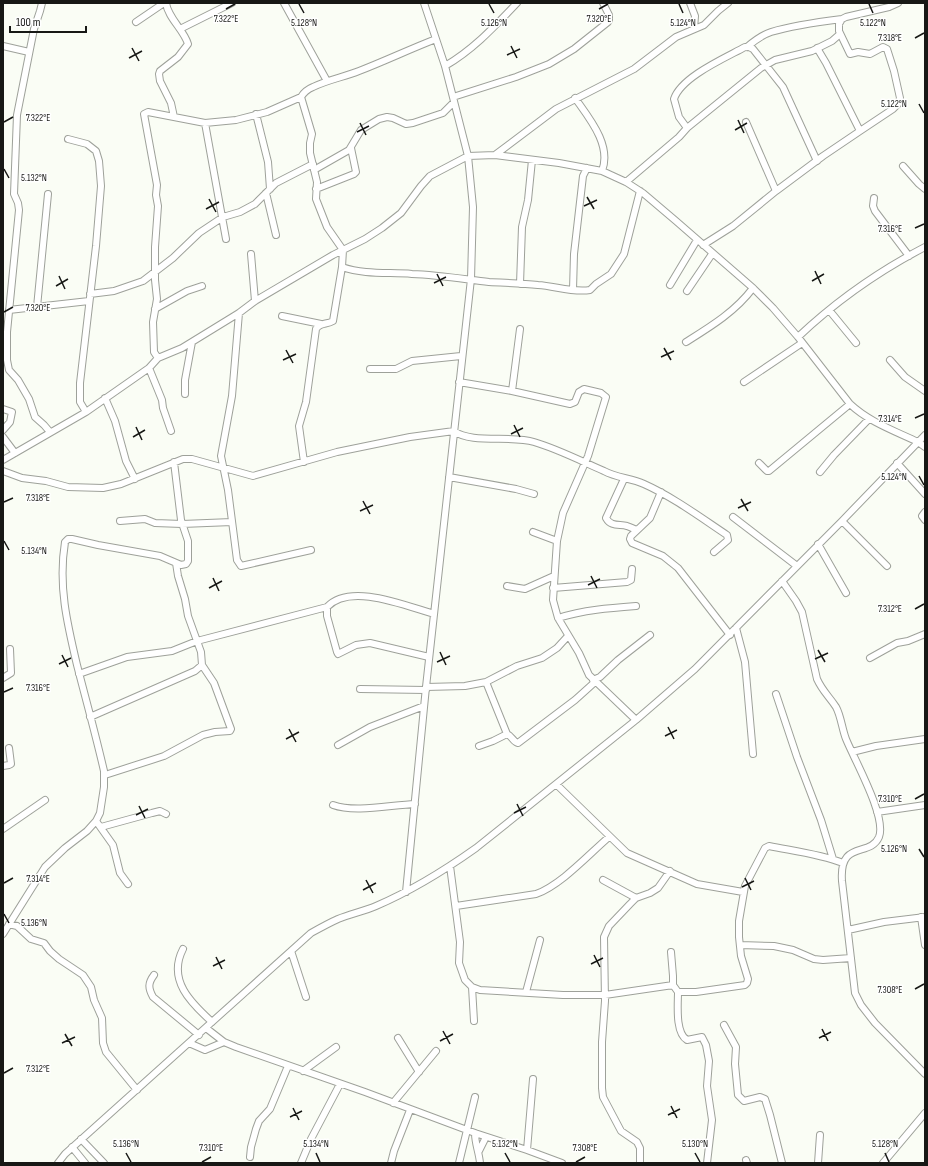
<svg xmlns="http://www.w3.org/2000/svg" width="928" height="1166" viewBox="0 0 928 1166" font-family="'Sofia Sans Condensed',sans-serif">
<style>
.lines{fill:none;stroke-linecap:round;stroke-linejoin:round}
.minor-casing{stroke:#9ea19a;stroke-width:8}
.minor{stroke:#fff;stroke-width:6}
.ticks{fill:none;stroke:#171815;stroke-width:1.5}
.ticks-label{font-size:10px;text-anchor:middle;fill:#171815;stroke:#fff;stroke-width:3;stroke-linejoin:round;paint-order:stroke}
</style>
<rect width="100%" height="100%" fill="#fafdf5"/>
<g class="lines">
<g class="minor-casing">
<path id="minor" d="M42 3 40 11 34 29 17 115 14 194 18 203 19 210 7 332V360L9 370 18 380 29 399 35 417 44 425 50 432
M166 3C168 18 184 30 188 44L178 57 160 71 159 74 160 81 171 103 174 117
M284 3 327 81
M690 3 695 16 694 29
M136 22 164 3
M180 29 232 3
M436 39C410 49 385 61 359 71 344 77 327 80 313 87 308 89 304 92 301 97L312 134 310 143V153L317 182 316 199 327 227 343 250 342 267C365 275 389 272 412 274 438 275 463 279 489 282 505 283 522 283 538 285 555 286 573 293 590 290L596 284 611 274 624 254 640 191
M3 46 29 52
M747 47C754 41 762 35 771 32 794 25 818 22 842 19
M817 48 826 63 860 131
M445 66C474 49 494 27 517 3
M453 97 516 77 549 64 574 49 608 22 609 20V15L603 3
M575 98C589 118 612 145 602 171
M256 114 268 162 270 189
M746 122 776 191
M205 123 226 239
M687 128 679 117 674 99C681 77 725 58 745 47H749L753 49 783 87 817 161
M68 139 87 144 96 151 99 161 101 186 96 246 80 383V402L86 412
M495 155 556 109 634 69 676 37 704 25 718 11 728 3
M903 166 919 184 925 189
M314 170 349 150 361 130 379 119 387 117 393 118 406 124 413 123 443 113 454 102
M626 182 679 137 687 128 761 68 775 60 812 51 832 41 840 34
M316 189 354 174 356 172 351 148
M266 193 276 235
M874 198 873 206 875 211 909 256
M703 245 733 226 776 191 823 156 860 131 893 109 899 103 900 98 894 71 887 49 883 47 870 54 858 52 850 54 839 31V24L842 19 846 17 889 7 898 3
M251 254 255 301
M520 284 522 227 528 200 532 160
M670 285 697 240
M573 290 574 254 583 176 587 168
M687 291 712 254
M90 294 114 291 143 281 173 258 199 233 223 217 240 212 255 204 276 183 313 164
M37 307 48 194
M155 309 187 291 202 286
M9 310 89 301
M829 310 856 343
M239 313 232 396 221 456 228 490 237 560 241 566 311 550
M282 316 321 324
M798 337C835 302 879 271 925 247
M686 342C710 327 735 312 753 288
M158 358 154 352 153 322 157 299 155 280V247L158 206 156 195 157 185 144 114 148 112 205 123 236 120 267 112 301 97
M890 360 905 377 925 391
M149 368 162 400 163 408 171 431
M370 369H396L412 361 461 356
M459 382 512 391 570 404 575 402 579 392 584 389 601 393 606 397 588 456 563 513 557 541 553 600 558 618 579 653 589 675 636 720
M744 382 802 343
M512 391 520 329
M185 394V380L192 342
M105 398 115 421 126 461 135 479
M3 409 12 412 10 422 3 430
M3 437 15 453
M3 460 86 412 149 368 158 358 182 348 239 313 255 301 333 255 365 239 382 228 401 213 421 186 430 176 468 156 495 155 559 163 602 171 626 182 643 193 676 221 753 288 773 308 798 337 850 404C869 422 895 431 918 442L925 447
M304 462 299 426 306 402 316 329C320 322 327 325 333 321L342 267
M759 463 767 471H769L850 404
M897 463 925 494
M3 471 22 478 46 481 68 487 103 488 121 484 183 459H192L253 476 337 452 410 437 454 431C471 444 511 435 534 442 558 449 581 461 604 471 617 478 631 478 644 484 673 497 700 517 727 535L728 540 714 552
M820 472 834 455 869 419
M449 477 516 489 534 494
M624 479 606 518C611 527 619 524 627 526 630 527 634 529 637 530
M661 492 650 518 631 536 630 539 632 543 663 556 678 568 730 635
M925 512 922 516 925 520
M733 517 797 566
M120 521 145 519 155 523 182 524 232 522
M842 521 887 566
M533 532 557 541
M818 544 846 593
M782 581 796 601 802 612 817 679C823 692 829 696 836 707 841 716 842 729 846 739 854 759 887 817 879 837 870 858 839 839 842 881L855 993 861 1005 875 1023 925 1074
M507 586 525 589 554 576
M553 588 627 582 631 580 632 569
M327 607V616L337 652 338 654 356 645 370 643 429 657
M558 618C584 610 609 608 636 606
M736 628 745 662 753 754
M870 658 897 643 908 641 925 634
M79 674 127 657 172 651 197 641 327 607C350 582 406 606 434 614
M3 678 11 673 10 649
M593 680 600 677 618 660 650 635
M486 682 507 734C512 736 513 742 518 743L575 700 595 682
M426 687 465 686 486 682 517 666 542 658 557 648 568 636
M360 689 426 690
M776 694 797 757 821 820 833 859
M90 717 195 671 202 665
M338 745 370 727 424 706
M479 746 493 741 507 734
M852 752 876 746 925 739
M3 766 9 765 11 764 9 748
M105 775 164 756 203 735 215 732 230 731 231 729 214 683 202 665 201 652 188 616 185 599 178 576 176 563
M556 784 627 853 697 884 743 892
M333 805C355 813 390 805 415 804
M877 812 925 805
M96 821 113 845 120 873 128 884
M101 827 152 813 160 811 166 814
M3 829 45 800
M450 866 460 942 459 963 465 980 472 987 480 990 563 995H605L673 985
M603 880 636 898
M406 892 426 687 471 279 473 207 468 156 445 66 424 3
M456 906 536 894C561 885 588 855 609 837
M921 917 925 945
M9 924 17 926 31 939 44 943 50 951 59 959 83 975 91 987 94 1000 102 1018 103 1043 106 1052 137 1090
M848 930 884 922 925 917
M3 934 45 867 65 848 87 831 96 821 100 813 104 787V771C96 736 86 700 77 665 67 623 58 585 65 542L68 539H72L98 545 160 556 181 565 186 564 188 561V541L181 520 174 462
M740 945 774 946 793 950 814 959 823 960 851 958
M183 949C167 980 191 1003 212 1022
M291 951 306 997
M671 952 673 976V985L678 992H696L745 985 747 983 748 979 741 956 739 937V921L745 886 765 848 769 846C794 851 820 854 843 863
M154 975C148 983 148 988 153 997L199 1035
M472 987 474 1021
M526 992 540 940
M678 992C678 1004 675 1033 687 1040L702 1037 706 1045 709 1061 707 1086 712 1120 707 1163
M724 1025 736 1047 735 1064 738 1095 744 1101 760 1097 765 1099 770 1115 782 1163
M206 1028 224 1042 236 1047 365 1092 475 1133 527 1150 562 1163
M398 1038 419 1072
M189 1043 205 1050 224 1042
M303 1071 336 1047
M393 1103 436 1051
M475 1133C475 1144 479 1152 480 1163
M81 1139 104 1163
M72 1147 85 1163
M527 1150 533 1079
M479 1151 486 1137
M250 1157 251 1147 256 1129 259 1121 270 1109 288 1066
M746 1160 747 1163
M58 1163 65 1154 311 933C320 928 329 923 338 919 351 914 364 911 376 906 411 891 445 870 476 848L636 720 695 669 842 521 925 435
M301 1163 311 1139 340 1084
M391 1163 394 1151 410 1110
M459 1163 475 1097
M640 1163V1148L637 1142 621 1131 603 1097 602 1088V1042L605 1001 604 937 609 926 630 904 636 898 650 893 658 888 670 871
M818 1163 820 1135
M883 1163 925 1113"/>
</g>
<use href="#minor" class="minor"/>
</g>
<path class="ticks" d="M299 4 304 13M489 4 494 13M679 4 683 13M869 4 873 13M226 9 235 4M599 9 608 4M915 38 924 33M511 46 517 58M132 48 139 61M507 55 520 49M129 58 142 51M919 104 924 113M738 120 744 133M4 122 13 117M360 123 366 135M735 130 747 123M357 132 369 126M4 169 9 178M587 197 594 209M209 199 216 212M584 206 597 200M206 209 219 202M915 228 924 224M815 271 821 284M437 274 443 286M59 276 65 289M812 281 824 274M434 283 446 277M56 286 68 279M4 312 13 307M664 348 671 360M286 350 293 363M661 357 674 351M283 360 296 354M915 418 924 414M514 425 520 437M136 427 142 440M511 434 523 428M133 437 145 430M919 476 924 485M741 499 748 511M363 501 370 514M4 502 13 498M738 508 751 502M360 511 373 505M4 541 9 550M591 576 597 588M213 578 219 591M588 585 600 579M209 588 222 581M915 609 924 604M818 650 825 662M440 652 446 665M62 655 68 667M815 659 828 653M437 662 450 656M59 664 71 658M4 692 13 688M668 727 674 739M289 729 296 742M665 736 677 730M286 739 299 732M915 799 924 794M517 804 523 816M139 806 145 818M514 813 526 807M136 815 148 809M919 849 924 857M745 878 751 890M366 880 373 893M4 883 13 878M742 887 754 881M363 890 376 883M4 914 9 923M594 955 600 967M216 957 222 969M591 964 603 958M213 966 225 960M915 989 924 984M822 1029 828 1041M443 1031 450 1044M65 1034 72 1046M819 1038 831 1032M440 1041 453 1034M62 1043 75 1037M4 1073 13 1068M671 1106 677 1118M293 1108 299 1120M668 1115 680 1109M290 1117 302 1111M126 1153 131 1162M316 1153 320 1162M505 1153 510 1162M695 1153 700 1162M885 1153 889 1162M202 1162 211 1157M576 1162 585 1157"/>
<g class="ticks-label">
<text x="226" y="22">7.322°E</text>
<text x="599" y="22">7.320°E</text>
<text x="304" y="26">5.128°N</text>
<text x="494" y="26">5.126°N</text>
<text x="683" y="26">5.124°N</text>
<text x="873" y="26">5.122°N</text>
<text x="890" y="41">7.318°E</text>
<text x="894" y="107">5.122°N</text>
<text x="38" y="121">7.322°E</text>
<text x="34" y="181">5.132°N</text>
<text x="890" y="232">7.316°E</text>
<text x="38" y="311">7.320°E</text>
<text x="890" y="422">7.314°E</text>
<text x="894" y="480">5.124°N</text>
<text x="38" y="501">7.318°E</text>
<text x="34" y="554">5.134°N</text>
<text x="890" y="612">7.312°E</text>
<text x="38" y="691">7.316°E</text>
<text x="890" y="802">7.310°E</text>
<text x="894" y="852">5.126°N</text>
<text x="38" y="882">7.314°E</text>
<text x="34" y="926">5.136°N</text>
<text x="890" y="993">7.308°E</text>
<text x="38" y="1072">7.312°E</text>
<text x="126" y="1147">5.136°N</text>
<text x="316" y="1147">5.134°N</text>
<text x="505" y="1147">5.132°N</text>
<text x="695" y="1147">5.130°N</text>
<text x="885" y="1147">5.128°N</text>
<text x="211" y="1151">7.310°E</text>
<text x="585" y="1151">7.308°E</text>
</g>
<rect width="928" height="1166" fill="none" stroke="#171815" stroke-width="8"/>
<path d="M10 26v6h76v-6" fill="none" stroke="#171815" stroke-width="2"/>
<text x="16" y="26" font-size="12" fill="#171815" stroke="#ffffff" stroke-width="3" paint-order="stroke">100 m</text>
</svg>
